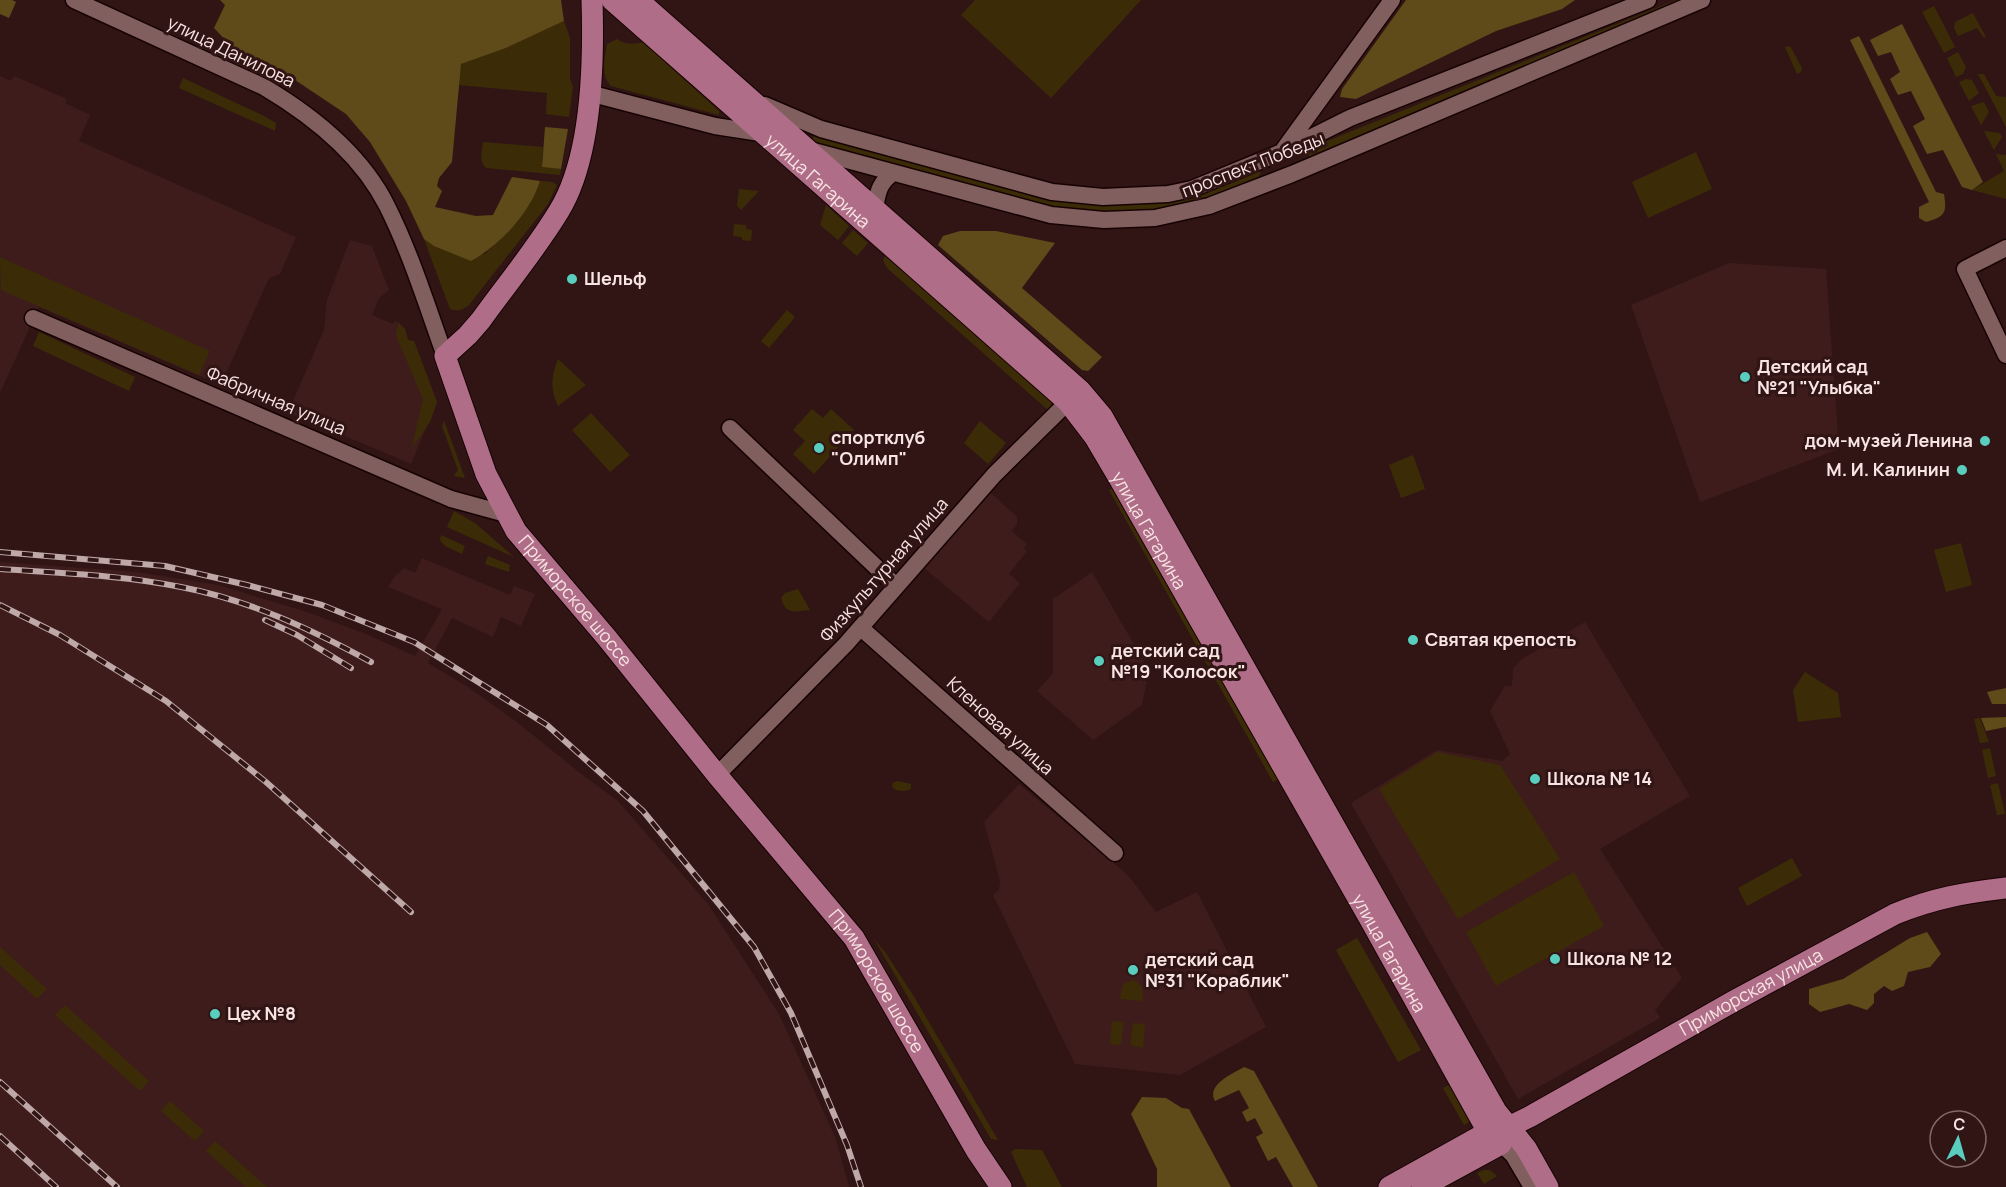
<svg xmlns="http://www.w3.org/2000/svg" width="2006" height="1187" viewBox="0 0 2006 1187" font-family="Manrope,sans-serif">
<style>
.built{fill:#3e1c1c}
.green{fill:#3b2c07}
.forest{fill:#5f4a19}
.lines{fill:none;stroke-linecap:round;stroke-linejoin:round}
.minor-casing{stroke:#170203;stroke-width:19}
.major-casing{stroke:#170203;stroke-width:23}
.minor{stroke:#815f5e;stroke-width:16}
.major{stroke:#af6d88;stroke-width:21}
.rail-casing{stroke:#bfa8a8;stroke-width:6}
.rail{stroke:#311515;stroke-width:4;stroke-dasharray:11;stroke-linecap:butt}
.poi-dot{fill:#59cebe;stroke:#311515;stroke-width:2}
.labels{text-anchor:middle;stroke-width:6;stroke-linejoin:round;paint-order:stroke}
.street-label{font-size:18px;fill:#f8e4e3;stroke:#311515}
.poi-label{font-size:18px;font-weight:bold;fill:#f8e4e3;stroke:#311515;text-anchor:start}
</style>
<rect width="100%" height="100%" fill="#311515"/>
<path class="built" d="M0 76 11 81 14 76 67 99 65 103 90 115 79 141 296 237 280 274 269 278 221 385 39 307 0 393Z
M350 240 372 246 389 290 379 298 372 315 393 324 395 321 399 323 405 329 408 340 414 341 437 402 411 464 288 412 324 330 327 300Z
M1729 263 1826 269 1839 449 1700 502 1631 305Z
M987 494H992L1017 517V524L1012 531 1027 544 1024 548 1027 551 1009 574 1020 583 989 622 923 567Z
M422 558 510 595 514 586 535 594 521 626 501 617 493 637 452 618 428 663 468 687 517 722 580 773 618 801 708 904 779 1014 836 1139 849 1187H0V562L137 572 218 585 307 612 366 634 415 656 442 609 388 587 394 577 404 568 415 573Z
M1092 572 1149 670 1142 705 1093 740 1037 691 1053 673V599Z
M1585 622 1690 796 1600 849 1682 978 1655 1010 1660 1018 1518 1099 1351 803 1437 750 1502 761 1510 754 1490 711 1505 686H1512L1513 668 1522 659Z
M1019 784 1128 875 1156 912 1197 892 1266 1027 1180 1075 1075 1064 993 895 999 890 1000 881 984 822Z"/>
<path class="green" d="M975 0H1141L1051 98 961 15Z
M1676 0H1698L1310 157 1306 153 1310 148Z
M1934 6 1955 47 1944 53 1922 12Z
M1973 13 1986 37 1984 38 1977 28 1958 36 1954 28 1955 22Z
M564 21 570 38V79L573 87 569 117 546 114 547 93 458 85 461 64 506 48Z
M617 39C622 44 636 45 643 42L719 111V115L611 86C600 74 605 59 607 44Z
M1790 46 1802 68 1801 72 1797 74 1785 47Z
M1958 52 1966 67 1963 74 1956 77 1947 58Z
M1978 74H1984L1996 96 2006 97V127Z
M183 78 264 116 276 123 275 131 179 88Z
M1966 79 1972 80 1979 93 1969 101 1959 82Z
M1984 102 1989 112 1981 125 1971 106Z
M1984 131 2000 133 2002 137 1994 150Z
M814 135H819L1089 202 1259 170 1261 173 1256 180C1224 191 1194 204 1160 209 1089 220 1021 200 953 181 908 168 862 156 816 143L812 140Z
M483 142 543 147 542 167 561 169 560 175 487 168C478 163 482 151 483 142Z
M1696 152 1712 189 1648 218 1632 182Z
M1996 154 2006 155V199L1972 190 2004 171Z
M540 181 552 182 557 185 548 204 469 305C462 310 459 312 450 309L424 239C443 252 462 252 485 254 507 231 531 213 540 181Z
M739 189 759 191 741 210 737 206Z
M826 205 849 226 838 240 820 225Z
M734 224 746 225V229L752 230 751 241 742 240V237L733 236Z
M853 230 868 243 857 256 842 243Z
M887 253 1050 399 1052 403 1049 411 887 268 883 260Z
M0 257 210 351 199 375 1 290Z
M787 310 795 317 769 348 761 341Z
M399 323 405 329 408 340 414 341 437 402 430 422 412 448 423 399 397 338 396 334Z
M39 332 135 377 129 391 33 346Z
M558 359 586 385 558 406C550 389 551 376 558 359Z
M812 409 823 418 831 409 854 430 814 474 793 454 805 441 793 430Z
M591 413 630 455 610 472 572 430Z
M444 421 465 478 454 476 458 470 442 426Z
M980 421 1006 443 988 464 964 443Z
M1413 455 1425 489 1401 498 1389 465Z
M1114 487 1281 778 1273 782 1109 490Z
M454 511 475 523 514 557 447 527Z
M441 535 465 546 462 554 445 546 440 540Z
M1961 543 1972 585 1946 592 1934 550Z
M488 556 510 565 509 572 485 564Z
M798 589 810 610C795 611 786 616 781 598L785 593Z
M1805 672 1838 693 1841 717 1798 722 1793 690Z
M1980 718 1989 742 1980 743 1974 719Z
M1990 748 1996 776 1988 778 1982 750Z
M1437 752 1500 765 1560 859 1458 919 1379 789Z
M897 781 911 784V789C906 792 896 792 892 787L893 783Z
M1998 783 2005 814 1997 815 1990 785Z
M1792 858 1802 876 1747 906 1738 888Z
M1574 872 1604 926 1496 986 1466 932Z
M1357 938 1421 1050 1398 1062 1336 950Z
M874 939 885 952 913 995 998 1140 991 1139Z
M0 947 47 989 37 999 0 965Z
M1132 980 1136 981 1142 987 1143 1001 1120 999 1123 984Z
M65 1005 149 1081 140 1091 55 1015Z
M1112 1021 1124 1022 1121 1043 1119 1045 1110 1044Z
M1133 1023 1145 1024 1143 1048 1130 1045Z
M1451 1084 1471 1121 1464 1125 1443 1088Z
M170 1101 204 1131 195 1141 161 1111Z
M215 1141 267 1187H246L206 1151Z
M1015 1149 1042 1150 1062 1187H1027L1011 1152Z
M1484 1170H1490L1497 1176 1484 1184 1477 1173Z"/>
<path class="forest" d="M0 0H12L16 2 9 18 0 14Z
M220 0H561L564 21 506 48 461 64 452 162 439 178 437 186 442 191 435 207 476 216 493 215 512 177 540 181C531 212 500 245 471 261L434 246 424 239 406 201 370 142 346 114 283 72 234 49 214 28 225 5Z
M1406 0H1575L1562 9 1496 31 1356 99 1340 97 1342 89Z
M1902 24 1983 182 1972 190 1962 187 1943 150 1927 154 1913 126 1925 119 1911 91 1898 95 1890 79 1900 72 1891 52 1878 56 1870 40Z
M1859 36 1936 192 1944 194C1947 213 1945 217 1926 222L1919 218V207L1929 202 1850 40Z
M545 127 568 129 561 169 542 167Z
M960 231H996L1055 243 1022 288 1102 357 1088 371 1082 370 938 245 943 236Z
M2006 688V704H1992L1987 692Z
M2006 717V727L1986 731 1981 718Z
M1927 932 1941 954 1930 967 1908 972 1904 986 1892 991 1884 986 1874 994V1003L1867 1010 1849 1004 1820 1012 1809 1004V989L1843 979 1910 938Z
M1244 1067 1254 1071 1318 1187H1293L1276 1157 1268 1161 1256 1137 1263 1133 1255 1118 1247 1122 1242 1112 1249 1108 1239 1090 1215 1101C1206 1085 1232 1074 1244 1067Z
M1142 1097 1166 1098 1182 1108 1189 1109 1231 1187H1157V1169L1131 1114Z"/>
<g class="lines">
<g class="minor-casing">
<path id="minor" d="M74 0 264 87C313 116 361 154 387 206 411 254 427 306 445 356
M589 93 715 126 766 134
M765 105 821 129 1052 192 1103 197 1168 194 1192 189 1282 152 1350 118 1648 0
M1284 149 1392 0
M810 150 1051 215 1104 220 1155 218 1209 206 1292 174 1702 0
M875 208C878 192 879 183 893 173
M2006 248 1965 269 2006 355
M33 318 451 499 506 514
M730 428 896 586
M861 628 1115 853
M717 775 846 644 994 475 1075 395
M1493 1136 1513 1155 1532 1187"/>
</g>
<g class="major-casing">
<g id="major">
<path id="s1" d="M592 0C594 63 592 157 559 211 536 249 507 284 481 320L468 335 445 356 486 474 516 531 607 638 717 775 854 938 976 1150 1001 1187"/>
<path id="s2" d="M612 0 1068 402 1094 436 1120 480 1372 923 1488 1132"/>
<path d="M638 0 1080 390 1102 416 1496 1111 1526 1148 1548 1187"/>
<path id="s3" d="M1389 1187 1488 1132 1509 1127 1531 1116 1734 1001 1895 914C1934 898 1964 893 2006 888"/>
<path d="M1422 1187 1501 1144 1509 1127"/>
</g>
</g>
<use href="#minor" class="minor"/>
<use href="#major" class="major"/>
<g class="rail-casing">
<path id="rail" d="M0 552 165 566 247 585 322 605 414 642 547 725 643 811 754 947 791 1013 847 1145 861 1187
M0 569C60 573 122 575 181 587 249 600 311 629 371 662
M0 605 60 635 166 701 266 782 411 912
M265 620 297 635 351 668
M0 1082 117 1187
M0 1136 56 1187"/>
</g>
<use href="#rail" class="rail"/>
</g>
<g class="poi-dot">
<circle cx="572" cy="279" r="6"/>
<circle cx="1745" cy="377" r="6"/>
<circle cx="1985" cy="441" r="6"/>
<circle cx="819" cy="448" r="6"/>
<circle cx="1962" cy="470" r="6"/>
<circle cx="1413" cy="640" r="6"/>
<circle cx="1099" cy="661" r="6"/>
<circle cx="1535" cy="779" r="6"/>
<circle cx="1555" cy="959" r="6"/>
<circle cx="1133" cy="970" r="6"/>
<circle cx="215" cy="1014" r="6"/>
</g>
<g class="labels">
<g class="street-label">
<text transform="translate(231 52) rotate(26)" y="6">улица Данилова</text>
<text transform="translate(1253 165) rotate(-21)" y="6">проспект Победы</text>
<text dy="6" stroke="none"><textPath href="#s2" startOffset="274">улица Гагарина</textPath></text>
<text transform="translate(276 401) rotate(23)" y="6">Фабричная улица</text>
<text dy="6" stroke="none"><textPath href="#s2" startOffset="760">улица Гагарина</textPath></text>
<text transform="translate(884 570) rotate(-49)" y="6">Физкультурная улица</text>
<text dy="6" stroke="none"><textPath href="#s1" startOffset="682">Приморское шоссе</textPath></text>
<text transform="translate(1000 726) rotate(42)" y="6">Кленовая улица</text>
<text dy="6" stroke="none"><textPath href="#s2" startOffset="1246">улица Гагарина</textPath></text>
<text dy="6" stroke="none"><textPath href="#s1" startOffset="1168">Приморское шоссе</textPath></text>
<text dy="6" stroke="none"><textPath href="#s3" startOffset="412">Приморская улица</textPath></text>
</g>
<g class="poi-label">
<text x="584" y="285">Шельф</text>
<text x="1757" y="373">Детский сад<tspan x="1757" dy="21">№21 "Улыбка"</tspan></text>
<text x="831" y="444">спортклуб<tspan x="831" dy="21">"Олимп"</tspan></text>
<text x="1973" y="447" text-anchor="end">дом-музей Ленина</text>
<text x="1950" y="476" text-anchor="end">М. И. Калинин</text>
<text x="1425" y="646">Святая крепость</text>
<text x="1111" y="657">детский сад<tspan x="1111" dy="21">№19 "Колосок"</tspan></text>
<text x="1547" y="785">Школа № 14</text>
<text x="1567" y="965">Школа № 12</text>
<text x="1145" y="966">детский сад<tspan x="1145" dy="21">№31 "Кораблик"</tspan></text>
<text x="227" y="1020">Цех №8</text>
</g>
</g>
<g transform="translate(1958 1139) rotate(5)"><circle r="28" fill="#311515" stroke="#816867" stroke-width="1.5"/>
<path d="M0-4.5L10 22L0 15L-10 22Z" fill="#59cebe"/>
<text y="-9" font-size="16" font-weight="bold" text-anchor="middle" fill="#f8e4e3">С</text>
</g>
</svg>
